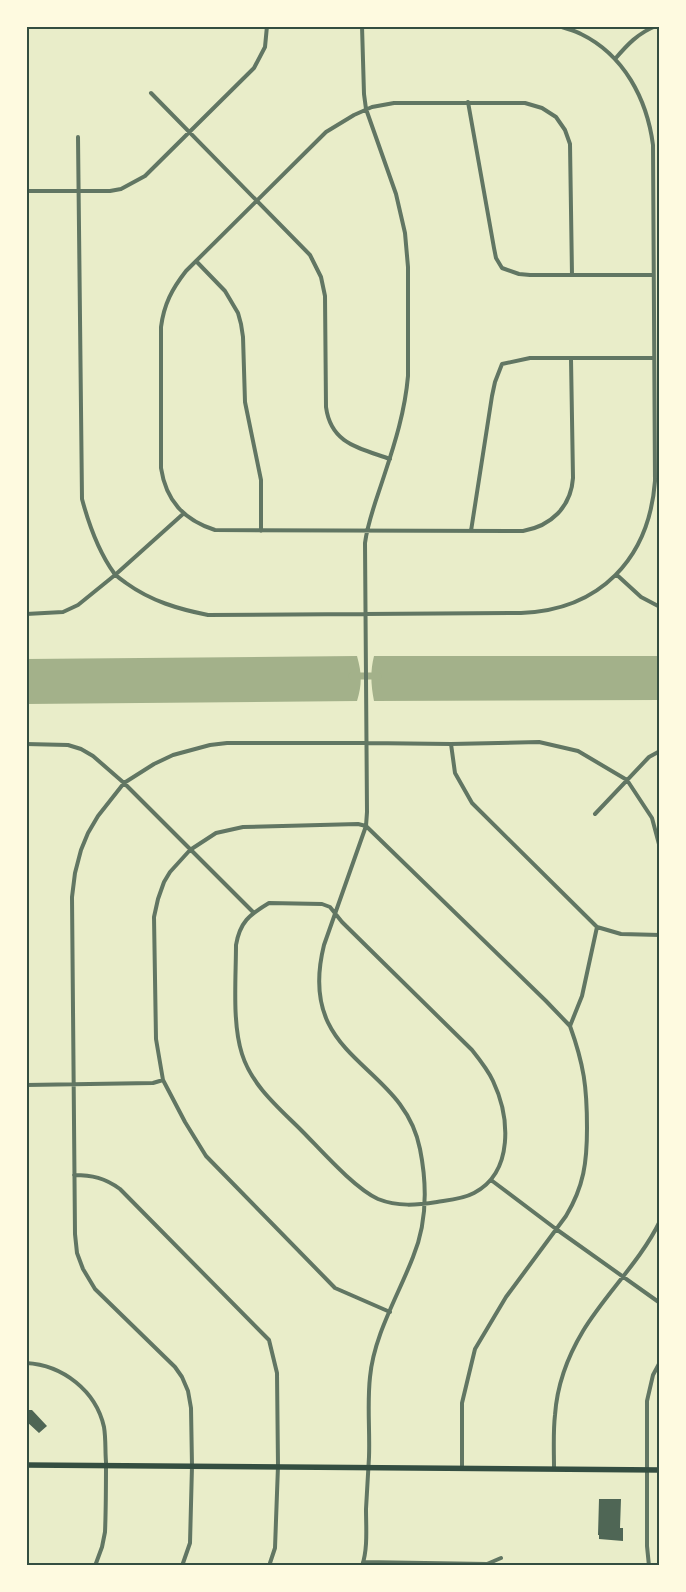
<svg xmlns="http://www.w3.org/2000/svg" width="686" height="1592" viewBox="0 0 686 1592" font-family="Lato,sans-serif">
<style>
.water{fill:#a3b18a}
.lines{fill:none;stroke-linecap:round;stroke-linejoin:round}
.canal{stroke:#a3b18a;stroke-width:7}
.building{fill:#4f6655}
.minor{stroke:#617663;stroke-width:4}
.secondary{stroke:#344e41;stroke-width:5.5}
.neatline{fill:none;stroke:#344e41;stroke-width:2}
</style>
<rect width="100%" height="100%" fill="#e9edc9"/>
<path class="water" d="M357 656C362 674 362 684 357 701L26 704V659Z
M374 656H660V700L374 701C371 685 370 672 374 656Z"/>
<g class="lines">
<path class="canal" d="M352 676H378"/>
</g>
<path class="building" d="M26 1410H32L47 1426 39 1433 26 1421Z
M599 1499H621L620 1528H623V1541L599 1539V1535H598Z"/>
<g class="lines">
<path class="minor" d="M615 59C627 45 638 33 656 26
M151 93 310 255 321 277 325 296 326 407C331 444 359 448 390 459
M468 102 494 248 496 258 502 268 519 274 530 275H653
M78 137 82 499C89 525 98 551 114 573 117 577 122 580 126 583 151 601 178 609 208 615L521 613C600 610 649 559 655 481L653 145C647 99 624 55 581 34 574 30 566 29 559 26
M26 191H110L121 189 145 176 254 68 265 47 267 26
M196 261 225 291 238 313 241 324 243 337 245 402 261 480V531
M571 359 573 478C571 507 551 526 523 531L215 530C184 520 166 501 161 468V327C164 304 172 289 186 271L326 132 354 115 372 107 394 103H525L542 108 556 117 565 130 570 144 572 275
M471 531 492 396 495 382 502 364 530 358H654
M617 575 641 597 660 607
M26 614 63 612 78 605 115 575 183 514
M26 744 68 745 81 749 93 756 124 783 253 912
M451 744 455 773 472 803 597 927 621 934 660 935
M595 814 649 757 660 751
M269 903 322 904 330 907 342 922 472 1050C480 1060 488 1070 493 1081 510 1117 514 1172 474 1193 463 1199 450 1200 437 1202 417 1205 398 1207 378 1199 354 1188 321 1150 302 1131 279 1108 252 1086 242 1054 232 1023 236 978 236 945 240 922 249 915 269 903Z
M26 1085 153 1083 163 1080
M74 1175C92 1175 105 1178 120 1189L269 1340 277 1373 278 1466 275 1548 269 1566
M491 1180 556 1229 660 1303
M390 1312 335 1288 206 1156 185 1122 163 1080 156 1039 154 917 158 899 164 882 170 872 190 850 216 833 243 827 358 824 366 826 546 1001 570 1026
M26 1363C63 1365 96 1391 104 1427 106 1439 105 1451 106 1462 106 1485 106 1509 105 1532L102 1547 95 1566
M462 1467V1403L475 1349 506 1297 566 1216C584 1186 587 1162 587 1128 587 1087 584 1065 570 1026L582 996 597 927
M554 1468C554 1451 553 1432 555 1415 557 1386 568 1356 583 1331 606 1293 640 1262 660 1221
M363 1562 487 1564 501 1558
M182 1566 190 1543 192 1466 191 1408 188 1391 182 1377 175 1367 95 1289 83 1269 77 1253 75 1234 72 897 75 873 81 850 88 833 98 816 124 783 154 764 173 755 210 745 227 743H366L451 744 539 742 578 751 627 780 652 818 660 848
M362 1566C368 1549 366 1527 366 1509 367 1492 368 1474 369 1457 370 1430 367 1404 370 1377 374 1335 398 1296 413 1257 427 1223 427 1184 420 1149 403 1061 295 1062 324 945L366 826 367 812 365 543C368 520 377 498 384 476 395 443 405 411 408 376V267L405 233 396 194 366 109 364 94 362 26
M649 1566 647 1546V1401L653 1375 660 1362"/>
<path class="secondary" d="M26 1465 660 1470"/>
</g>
<rect width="686" height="1592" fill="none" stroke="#fefae0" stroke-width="55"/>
<rect x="28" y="28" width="630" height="1536" class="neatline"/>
</svg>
